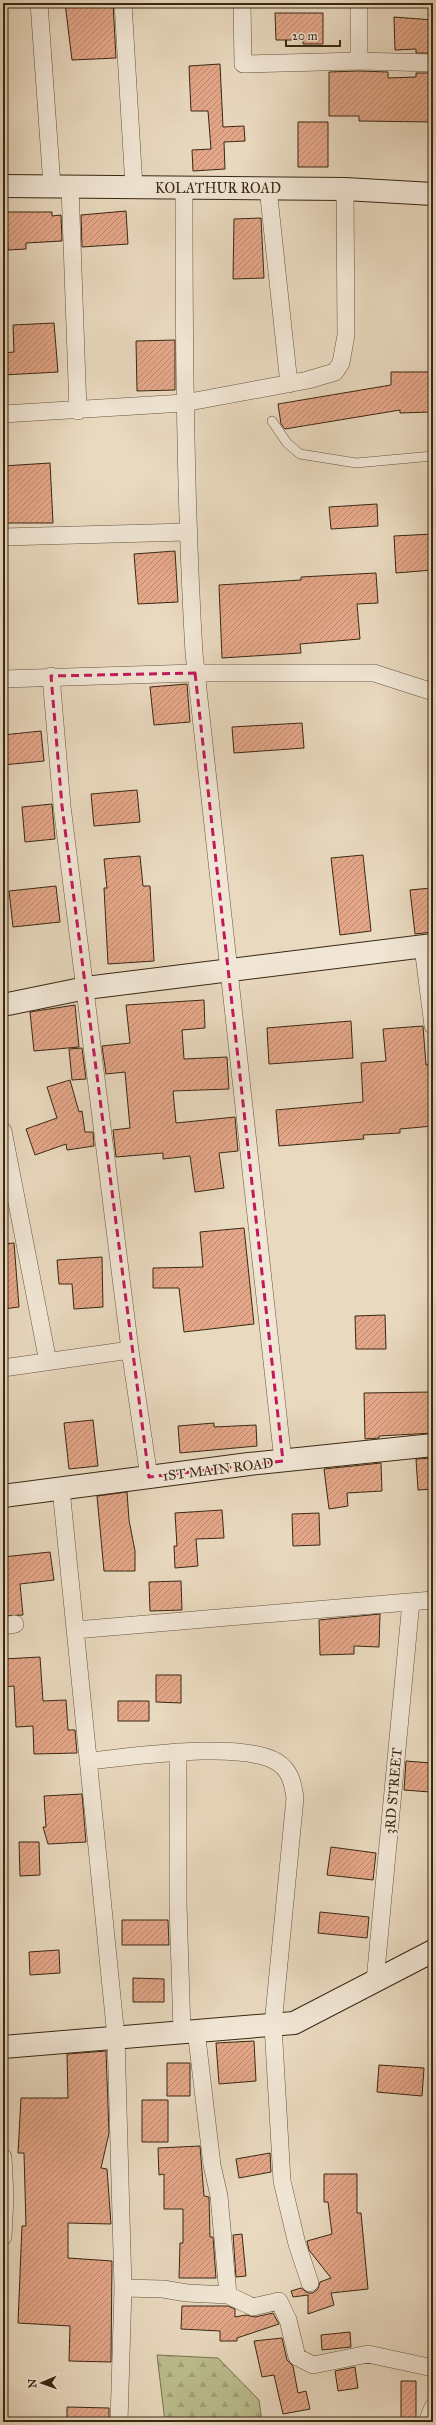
<svg xmlns="http://www.w3.org/2000/svg" width="436" height="2425" viewBox="0 0 436 2425" font-family="'IM FELL Great Primer',serif">
<style>
.forest{fill:url(#forest-firs);stroke:#7a7350}
.building{fill:url(#building-hatch);stroke:#392812}
.lines{fill:none;stroke-linecap:round;stroke-linejoin:round}
.lane-casing{stroke:#65543d;stroke-width:10}
.street-casing{stroke:#65543d;stroke-width:18}
.secondary-casing{stroke:#392812;stroke-width:24}
.lane{stroke:#f1e6d5;stroke-width:9}
.street{stroke:#f1e6d5;stroke-width:17}
.secondary{stroke:#f1e6d5;stroke-width:22}
.marked{fill:none;stroke:#c2185b;stroke-width:3;stroke-dasharray:8 5;stroke-linejoin:round}
.labels{text-anchor:middle;stroke-width:3.5;stroke-linejoin:round;paint-order:stroke}
.street-label{font-size:14px;fill:#392812;stroke:#f1e6d5}
</style>
<defs>
<pattern id="forest-firs" width="22" height="20" patternUnits="userSpaceOnUse"><rect width="22" height="20" fill="#bcbe8e"/><path d="M5 1l3.5 6h-7zM16 11l3.5 6h-7z" fill="#a2a379"/></pattern>
<pattern id="building-hatch" width="6" height="6" patternUnits="userSpaceOnUse"><rect width="6" height="6" fill="#e5a789"/><path d="M-1 1l2-2M0 6l6-6M5 7l2-2" fill="none" stroke="#bb886f"/></pattern>
</defs>
<rect width="100%" height="100%" fill="#e9d9bf"/>
<filter id="stains"><feTurbulence type="fractalNoise" baseFrequency=".005" numOctaves="4"/><feColorMatrix values="0 0 0 0 .2 0 0 0 0 .09 0 0 0 0 .02 0 0 0 .5 -.17"/></filter>
<radialGradient id="worn" r=".72"><stop offset=".6" stop-color="#630" stop-opacity="0"/><stop offset="1" stop-color="#630" stop-opacity=".3"/></radialGradient>
<path class="forest" d="M157 2355 218 2358 259 2400 262 2422H165Z"/>
<path class="building" d="M65 3H113L116 58 72 60Z
M275 13H323V44H303V40H276Z
M394 17 433 20V53H416V49L395 50Z
M220 64 223 127 244 126 245 141 224 142 225 169 193 171 192 150 211 149 208 111H191L189 66Z
M359 71 388 72V78L416 77V73H433V122L359 121V116H329V72Z
M298 122H328V167H298Z
M126 211 128 244 82 247 81 215Z
M6 212H52V216L61 215 62 241 26 243V249L8 250Z
M261 218 264 278 233 279 234 219Z
M54 323 58 372 3 375V353L14 352 13 325Z
M175 340V390L137 391 136 341Z
M391 372H429L430 412 400 413V410L285 429 281 424 278 404 391 385Z
M50 463 53 523H3V466Z
M377 504 378 526 331 529 329 507Z
M433 534V570L396 573 394 536Z
M175 551 178 602 138 604 134 554Z
M376 573 378 603 357 604 360 639 300 644 301 653 222 658 219 585 301 580V577Z
M187 684 190 722 154 725 150 687Z
M302 723 304 748 234 753 232 727Z
M41 731 44 761 3 765V735Z
M137 790 140 822 94 826 91 794Z
M52 804 55 839 25 842 22 807Z
M363 855 371 931 340 935 331 858Z
M140 856 143 886H150L154 961 108 964 104 888H107L104 859Z
M56 886 60 922 13 927 9 891Z
M431 888 433 932 415 934 410 890Z
M204 1000 205 1028 182 1030 184 1059 227 1057 229 1089 173 1091 176 1123 235 1117 238 1151 219 1153 224 1188 195 1192 190 1156 163 1159V1153L116 1157 113 1130 130 1128 125 1072 106 1074 102 1046 130 1043 126 1005Z
M75 1005 79 1047 34 1051 30 1012Z
M351 1021 353 1058 269 1064 267 1028Z
M423 1026 426 1065 433 1064V1126L400 1129V1133L363 1135 364 1139 279 1146 276 1110 363 1102 361 1063 386 1061 383 1029Z
M82 1048 86 1079 72 1080 69 1049Z
M70 1080 79 1112 82 1111 85 1132H93L94 1146 67 1150 66 1144 35 1155 26 1129 57 1118 47 1087Z
M244 1228 254 1324 184 1332 179 1288H153V1268L203 1267 200 1232Z
M14 1243 19 1307 3 1309V1244Z
M102 1257 103 1307 74 1309 72 1284H59L57 1260Z
M385 1315 386 1349H356L355 1316Z
M433 1392V1433L379 1436V1438L365 1439 364 1393Z
M93 1420 98 1466 69 1469 64 1423Z
M214 1423V1427L256 1425 257 1446 180 1453 178 1426Z
M433 1458V1489L418 1490 416 1459Z
M381 1463 382 1491 347 1493 348 1506 329 1509 324 1469Z
M127 1492 129 1520 135 1551V1571H104L97 1496Z
M222 1510 224 1538 196 1539 198 1566 175 1568 174 1546H177L175 1513Z
M319 1513 320 1545 293 1546 292 1514Z
M50 1552 54 1580 20 1584 23 1615 3 1616V1557Z
M181 1581 182 1610 150 1611 149 1582Z
M380 1614 379 1647 354 1646V1654L320 1655 319 1620Z
M40 1657 43 1701 66 1700 68 1730H75L77 1753 34 1754 33 1726 16 1727 14 1686 3 1687V1659Z
M156 1675H181V1703L156 1702Z
M118 1701H149V1721H118Z
M406 1761 431 1763 430 1792 404 1790Z
M82 1794 86 1842 48 1844 43 1827H46L44 1796Z
M19 1842H39L40 1875 20 1876Z
M331 1847 376 1853 373 1880 327 1875Z
M320 1912 369 1917 367 1938 318 1933Z
M122 1920H168L169 1945H122Z
M59 1950 60 1973 30 1975 29 1952Z
M133 1978 164 1979V2002H133Z
M254 2041 256 2081 219 2084 216 2043Z
M106 2051 109 2133 101 2168 107 2169 111 2224 68 2223V2258L112 2261 111 2362 69 2361 70 2326 18 2323 22 2226H26L24 2153H18L21 2098H68L67 2054Z
M167 2063H190V2096H167Z
M379 2065 424 2068 422 2096 377 2092Z
M142 2100H168V2142H142Z
M200 2146 204 2196 209 2197 210 2237H213L216 2278H179L180 2243H183V2209H164V2174L159 2175 158 2148Z
M270 2153 271 2172 239 2178 236 2159Z
M324 2174H357V2213H361L368 2289 331 2293 334 2305 308 2314V2295L293 2297 291 2291 301 2288 308 2293H313L318 2289 320 2282 331 2278 309 2250 307 2241 332 2234 328 2202H324Z
M242 2234 246 2276 236 2277 233 2235Z
M182 2306H228L235 2309V2317L246 2315 255 2317 273 2313 279 2324 237 2338V2341H220V2331L181 2329Z
M350 2332 351 2347 322 2350 321 2335Z
M282 2338 287 2360 293 2366 298 2393 306 2391 310 2409 283 2414 274 2375 262 2377 254 2341Z
M355 2367 358 2388 338 2391 335 2371Z
M401 2381H416V2422H401Z
M67 2407 109 2408V2422H67Z"/>
<g class="lines">
<g class="lane-casing">
<path id="lane" d="M272 421 287 443 300 454 356 463 433 456"/>
</g>
<g class="street-casing">
<path id="street" d="M39 3 52 186
M123 3 134 187
M242 3 243 64 359 61 433 63
M359 3V61
M70 186 78 411
M184 188C184 343 185 498 194 653L283 1461
M268 188 289 384
M3 414 184 403 308 380 335 372 341 363 346 335 345 189
M3 537 187 532
M51 676 62 806 130 1350 149 1477
M3 679 195 673H374L433 692
M423 947 433 1026
M3 1131 48 1362
M3 1368 130 1350
M61 1489 116 2037 123 2288 119 2422
M3 1626 15 1624
M75 1630 433 1600
M178 1752V1904L182 2032
M88 1761C132 1757 240 1740 277 1762 290 1770 293 1783 295 1798L273 2025 282 2181 297 2244 310 2283
M375 1981 411 1602
M196 2030 212 2165 219 2196 228 2295
M3 2157 5 2197 3 2237
M123 2288 163 2289 187 2293 228 2295 253 2307 279 2301 288 2320 297 2357 313 2365 368 2354 433 2368
M427 2422 433 2407"/>
</g>
<g class="secondary-casing">
<path id="secondary" d="M3 186 345 189 433 194
M3 1005 86 988 433 945
M3 1496 249 1464 433 1445
M3 2047 294 2023 433 1951"/>
</g>
<use href="#lane" class="lane"/>
<use href="#street" class="street"/>
<use href="#secondary" class="secondary"/>
</g>
<path class="marked" d="M195 673 283 1461 149 1477 62 806 51 676Z"/>
<g class="labels">
<g class="street-label">
<text x="218" y="193">KOLATHUR ROAD</text>
<text transform="translate(218 1469) rotate(-7)" y="5">1ST MAIN ROAD</text>
<text transform="translate(393 1791) rotate(-85)" y="5">3RD STREET</text>
</g>
</g>
<rect width="436" height="2425" fill="none" stroke="#e9d9bf" stroke-width="16"/>
<rect x="4" y="4" width="428" height="2417" fill="none" stroke="#392812" stroke-width="2"/>
<rect x="8" y="8" width="420" height="2409" fill="none" stroke="#392812"/>
<g transform="translate(42 2383) rotate(268)" stroke="#f1e6d5" stroke-width="3" paint-order="stroke">
<path d="M0-3L7 15L0 10L-7 15Z" fill="#392812"/>
<text y="-6" font-size="11" font-weight="bold" text-anchor="middle" fill="#392812">N</text>
</g>
<path d="M286 40v6h54v-6" fill="none" stroke="#392812" stroke-width="2"/>
<text x="292" y="40" font-size="12" fill="#392812" stroke="#f1e6d5" stroke-width="3" paint-order="stroke">20 m</text>
<rect width="100%" height="100%" filter="url(#stains)"/>
<rect width="100%" height="100%" fill="url(#worn)"/>
</svg>
